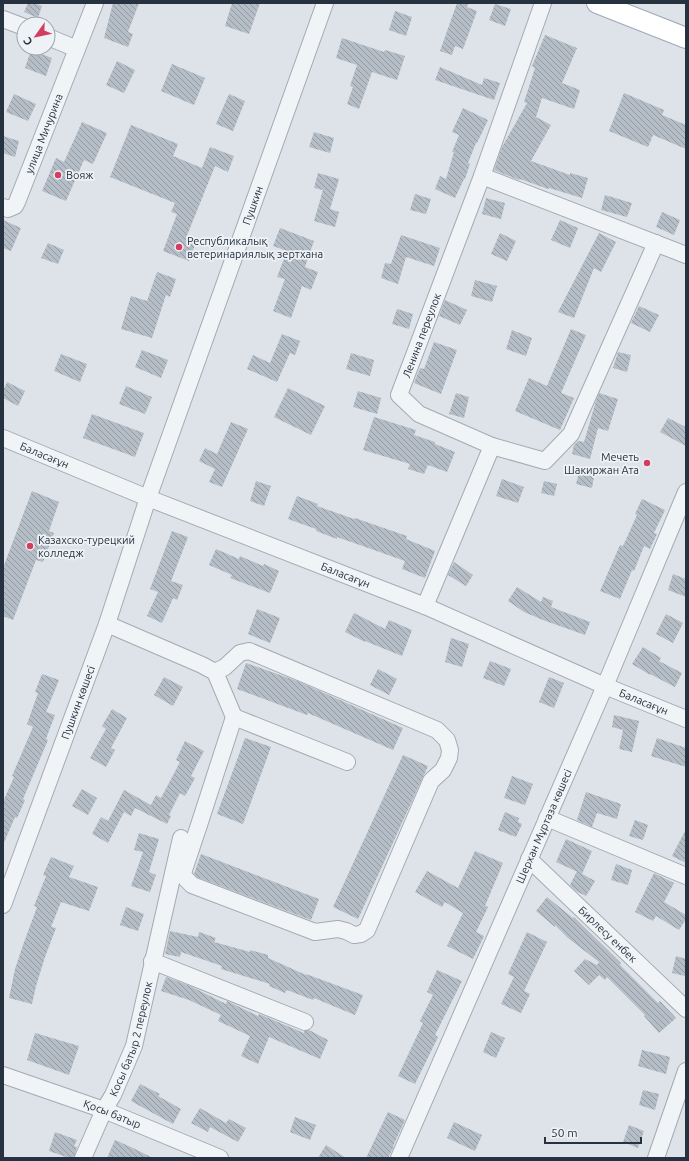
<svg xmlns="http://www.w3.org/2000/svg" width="689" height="1161" viewBox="0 0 689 1161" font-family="Ubuntu,sans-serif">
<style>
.building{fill:url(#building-back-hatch)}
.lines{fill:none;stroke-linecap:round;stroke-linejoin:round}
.minor-casing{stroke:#a3aab3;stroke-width:18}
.major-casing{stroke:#9da9b5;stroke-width:22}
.minor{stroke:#f1f4f7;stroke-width:16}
.major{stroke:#fff;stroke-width:20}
.poi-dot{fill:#d43d62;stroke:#eef2f6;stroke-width:1.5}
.labels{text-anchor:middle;stroke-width:3.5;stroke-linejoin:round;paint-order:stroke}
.street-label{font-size:11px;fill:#273240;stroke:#eef2f6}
.poi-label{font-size:11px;fill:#273240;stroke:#eef2f6;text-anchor:start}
</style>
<defs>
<pattern id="building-back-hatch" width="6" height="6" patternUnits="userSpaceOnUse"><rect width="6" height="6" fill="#b5bdc6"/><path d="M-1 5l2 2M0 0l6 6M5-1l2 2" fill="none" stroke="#939aa2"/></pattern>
</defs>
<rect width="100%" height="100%" fill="#dee3e9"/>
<path class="building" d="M28 3H34L42 6 38 18 24 12Z
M113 3H139L128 32 133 34 128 47 104 38Z
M232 3H260L249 34 225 26Z
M457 3H468L467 7 477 11 463 49 455 46 452 55 440 51Z
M495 4 511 9 505 26 489 20Z
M395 11 412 17 406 36 389 30Z
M545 35 577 48 562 83 580 90 574 109 542 98 536 117 551 125 531 161 570 175V173L588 178 582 198 549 188 548 189 520 179 519 180 494 170 502 147 527 103 524 102 535 68 532 66Z
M342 38 384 52 385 50 405 56 397 80 372 72 359 109 347 104 353 87 350 86 357 65 336 58Z
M31 50 52 58 46 76 25 68Z
M117 61 135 70 124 93 106 85Z
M172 64 205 78 194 105 161 91Z
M440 67 482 85 484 78 500 83 494 100 435 80Z
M624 93 664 110 662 115 686 125V149L653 135 648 147 609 131Z
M14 94 36 104 28 121 6 112Z
M229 94 245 101 233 131 216 124Z
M463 108 488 120 477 143H476L468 163 470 164 465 179H464L455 198 435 189 440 176 446 179 454 152H452L459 135 452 132Z
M82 122 107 133 93 164 84 160 66 201 42 191 56 158 64 162Z
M131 125 178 144 173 156 202 168 210 147 234 156 228 172 215 166 186 238 196 242 189 261 163 251 177 214 171 212 175 203 110 177Z
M314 132 334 138 330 153 309 147Z
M3 136 19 141 15 157 3 153Z
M318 173 339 179 330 209 339 212 335 227 314 221 323 190 314 188Z
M415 194 431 199 426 214 410 210Z
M605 195 632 203 627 217 601 210Z
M486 198 505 203 501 219 482 214Z
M662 212 680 220 674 235 656 227Z
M3 220 21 228 11 251 3 248Z
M560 220 578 228 570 248 551 240Z
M280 228 314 241 305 267 318 272 311 290 302 286 291 318 273 311 285 279 277 277 287 251 273 246Z
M500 233 516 241 507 261 491 254Z
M599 233 616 242 601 272 594 268 574 318 558 312Z
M401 235 440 248 434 266 406 257 398 284 381 278 385 263 391 264Z
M48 243 64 250 58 264 41 258Z
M157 272 176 279 170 297 166 295 152 338 121 329 131 296 147 301Z
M475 280 497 286 492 302 471 296Z
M445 300 467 310 460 325 439 316Z
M639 306 659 315 650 332 631 323Z
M397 309 413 314 409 329 392 324Z
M571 329 586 335 561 393 574 398 560 430 515 411 529 378 547 386Z
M512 330 532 338 526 356 506 349Z
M282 334 300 341 295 355 290 353 277 382 247 369 253 355 270 363Z
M434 342 457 350 441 394 414 383 420 368 424 369Z
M142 350 168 360 161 378 135 367Z
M618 352 631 355 627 372 613 368Z
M351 353 374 360 370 376 346 369Z
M61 354 87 364 80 382 54 371Z
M7 382 25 391 18 406 3 398V391Z
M126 386 152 397 145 414 119 404Z
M288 388 325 406 311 435 274 417Z
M358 391 381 398 377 414 353 407Z
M456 393 469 397 464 418 449 414Z
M599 393 618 399 608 431 598 428 590 459 572 454 574 445 578 441 584 442 596 401Z
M92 414 144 433 135 457 83 438Z
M374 417 416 430 414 435 435 442V444L455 452 447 472 428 465 424 474 408 469 410 464 363 450Z
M668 418 686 427V446L660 432Z
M231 422 248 429 222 487 209 482 215 469 199 461 205 448 217 454Z
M579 473 594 477 592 488 576 484Z
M502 479 524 487 518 503 496 496Z
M256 481 271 486 264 506 250 501Z
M544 481 557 484 554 496 541 493Z
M32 491 59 502 49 531 54 533 43 562 36 560 13 620 3 616V568Z
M297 496 318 504 317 506 354 519 355 518 407 536 406 539 435 551 425 578 402 569 405 561 337 537V539L316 531V529L288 519Z
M642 499 665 510 654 533 657 534 650 549 644 546 634 571 632 570 620 599 600 591 620 545 623 546 637 515 635 514Z
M172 531 188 537 171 581 183 585 177 600 173 598 162 623 147 616 158 592 150 589Z
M216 549 239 559 240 556 263 566 264 564 279 571 270 593 230 578 232 575 209 565Z
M454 562 473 575 466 586 448 575Z
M673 574 686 579V597L668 590Z
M517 587 541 602 543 597 553 601 551 607 590 622 585 635 543 620 524 612 508 601Z
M257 609 280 618 270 643 248 634Z
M354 613 385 629 389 620 412 630 402 656 365 641V642L345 632Z
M666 614 683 623 673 643 656 634Z
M451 638 469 644 462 667 445 662Z
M643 647 661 658 659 661 682 673 675 687 650 674V675L632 664Z
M490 661 511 669 504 686 483 678Z
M246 663 297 681 403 728 393 750 308 713 307 715 237 689Z
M378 669 397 679 389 695 370 685Z
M42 674 59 680 46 712 55 715 46 739 48 740 23 799 25 800 17 818 15 817 3 845V802L14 777 12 776 33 727 27 724 38 693 35 692Z
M164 677 183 687 173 706 154 695Z
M549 677 564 683 554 708 539 702Z
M112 709 127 718 111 748 115 750 106 767 90 758 106 729 102 726Z
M614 715 639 721 632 752 619 749 623 730 612 727Z
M245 738 271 747 243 824 217 814Z
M657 738 686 748V767L651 756Z
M185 741 204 751 191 776 195 778 185 796 180 793 169 815 171 816 167 824 135 808 131 816 124 812 108 843 92 834 101 817 108 821 124 790 151 805 156 795 161 798 180 762 176 760Z
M403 755 428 766 358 919 333 907Z
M512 776 533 784 525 805 504 798Z
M82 789 97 798 88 815 72 806Z
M586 792 621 804 617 819 597 813 592 827 577 820Z
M505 812 519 818 518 822 522 824 516 837 498 830Z
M635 820 648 825 643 840 629 836Z
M686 829V863L672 856Z
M139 833 159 839 149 872 156 875 150 892 131 886 143 852 134 850Z
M566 839 592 851 582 874 556 862Z
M475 851 503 863 485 906 488 907 476 932 484 936 473 959 447 946 463 913 445 902 442 907 415 892 427 871 458 888Z
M201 854 319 899 311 920 197 877 194 874Z
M51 857 74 866 69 877 98 887 89 911 61 902 51 927 56 928 45 957 36 986 32 1004 9 998 15 969 23 945 37 907 34 906 46 876 43 875Z
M616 864 632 870 628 885 611 880Z
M577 871 595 881 586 896 576 891 570 885Z
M654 873 674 883 664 902 686 915V919L679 930 656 916 653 921 635 912Z
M547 897 573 918 574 917 621 963 620 965 658 1003 660 1001 676 1018 659 1033 644 1016 645 1015 607 977 605 980 599 975 589 985 574 971 585 959 597 965 599 962 568 938 555 925V927L536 911Z
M126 907 144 914 138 931 120 925Z
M170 931 198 937 199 932 216 938 214 942 250 952V950L268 955V958L306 975V974L363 995 355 1015 314 998 313 1000 287 990 285 993 269 986 270 984 221 969 222 966 181 952 180 957 165 954Z
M527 932 547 942 524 991 530 994 521 1013 501 1004 514 977 508 974Z
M676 956 686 959V971L685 976 672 973Z
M437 970 462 981 435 1035 438 1037 415 1084 398 1076 423 1023 420 1021 433 995 427 992Z
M166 977 190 986 226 1004 227 1001 258 1016 259 1014 304 1033V1031L309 1030 328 1040 320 1059 269 1037 258 1064 241 1056 250 1036 218 1021 221 1015 189 1000 161 991Z
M491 1032 505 1038 496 1058 483 1052Z
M35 1033 79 1046 69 1075 27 1060Z
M642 1050 670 1057 666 1074 638 1066Z
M140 1084 160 1094 158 1096 181 1109 173 1124 131 1101Z
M643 1090 659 1094 655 1110 639 1105Z
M200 1108 226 1123 229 1119 246 1128 238 1142 210 1127 208 1132 191 1123Z
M388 1112 405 1120 393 1146H394L388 1158H366Z
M295 1117 316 1125 310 1140 290 1132Z
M454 1122 482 1135 475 1151 447 1138Z
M629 1125 644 1131 638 1148 623 1142Z
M55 1132 77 1140 74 1146 77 1147 74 1158H69L49 1151Z
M115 1140 133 1148 153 1158H107Z
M326 1145 346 1158H318Z"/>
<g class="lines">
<g class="minor-casing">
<g id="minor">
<path d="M3 19 24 27"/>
<path d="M48 37 77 49"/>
<path d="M482 176 686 255"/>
<path id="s1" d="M3 207 8 209 15 206 17 202 95 3"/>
<path id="s2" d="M3 438 148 498 425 606 605 686 686 719"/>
<path id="s3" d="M492 446 419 414 399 395 482 176 543 3"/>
<path d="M425 606 492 446 545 461 571 434 656 243"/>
<path d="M107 624 202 665 215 672 234 717 199 825 183 873 186 879 192 885 315 932 338 929 346 931 354 935 361 934 367 930 431 781 443 770 449 758 450 750 447 740 437 730 249 651 240 653 225 667 215 672"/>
<path d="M234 717 347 762"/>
<path d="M547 818 686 876"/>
<path id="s4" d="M529 859 686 1009"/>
<path id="s5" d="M3 905 107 624 148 498 325 3"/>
<path d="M152 961 305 1022"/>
<path id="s6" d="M3 1075 104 1110 220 1158"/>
<path id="s7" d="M83 1158 104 1110 113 1095 134 1046 181 838"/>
<path id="s8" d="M399 1158 605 686 686 492"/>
<path d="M656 1158 686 1071"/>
</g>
</g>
<g class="major-casing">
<path id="major" d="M597 3 686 38"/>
</g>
<use href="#minor" class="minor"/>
<use href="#major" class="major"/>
</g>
<g class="poi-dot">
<circle cx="58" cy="175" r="4"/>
<circle cx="179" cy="247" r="4"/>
<circle cx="647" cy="463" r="4"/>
<circle cx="30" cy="546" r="4"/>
</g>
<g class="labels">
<g class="street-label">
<text dy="4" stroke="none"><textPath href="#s1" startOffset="91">улица Мичурина</textPath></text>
<text dy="4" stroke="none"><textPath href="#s5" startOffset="743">Пушкин</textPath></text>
<text dy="4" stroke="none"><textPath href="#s3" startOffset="171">Ленина переулок</textPath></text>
<text dy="4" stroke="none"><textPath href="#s2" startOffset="45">Баласағұн</textPath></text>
<text dy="4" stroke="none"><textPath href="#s2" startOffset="369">Баласағұн</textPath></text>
<text dy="4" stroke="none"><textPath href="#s5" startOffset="216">Пушкин көшесі</textPath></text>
<text dy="4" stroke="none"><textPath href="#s2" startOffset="693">Баласағұн</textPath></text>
<text dy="4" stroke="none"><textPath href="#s8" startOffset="362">Шерхан Мұртаза көшесі</textPath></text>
<text dy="4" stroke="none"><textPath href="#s4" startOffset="109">Бирлесу енбек</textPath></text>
<text dy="4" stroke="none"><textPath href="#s7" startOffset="129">Косы батыр 2 переулок</textPath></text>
<text dy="4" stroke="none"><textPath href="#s6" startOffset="116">Қосы батыр</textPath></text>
</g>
<g class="poi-label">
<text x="66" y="179">Вояж</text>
<text x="187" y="245">Республикалық<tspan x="187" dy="13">ветеринариялық зертхана</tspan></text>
<text x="639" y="461" text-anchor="end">Мечеть<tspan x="639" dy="13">Шакиржан Ата</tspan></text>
<text x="38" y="544">Казахско-турецкий<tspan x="38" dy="13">колледж</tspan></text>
</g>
</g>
<rect width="689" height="1161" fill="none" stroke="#273240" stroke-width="8"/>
<g transform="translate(36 36) rotate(237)"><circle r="19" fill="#eef2f6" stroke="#9ea5ad"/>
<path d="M0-3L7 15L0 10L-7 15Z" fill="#d43d62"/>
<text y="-6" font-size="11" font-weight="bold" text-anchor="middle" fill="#273240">С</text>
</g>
<path d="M545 1137v6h96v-6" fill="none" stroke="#273240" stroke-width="2"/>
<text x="551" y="1137" font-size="12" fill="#273240" stroke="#eef2f6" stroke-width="3" paint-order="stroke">50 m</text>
</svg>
